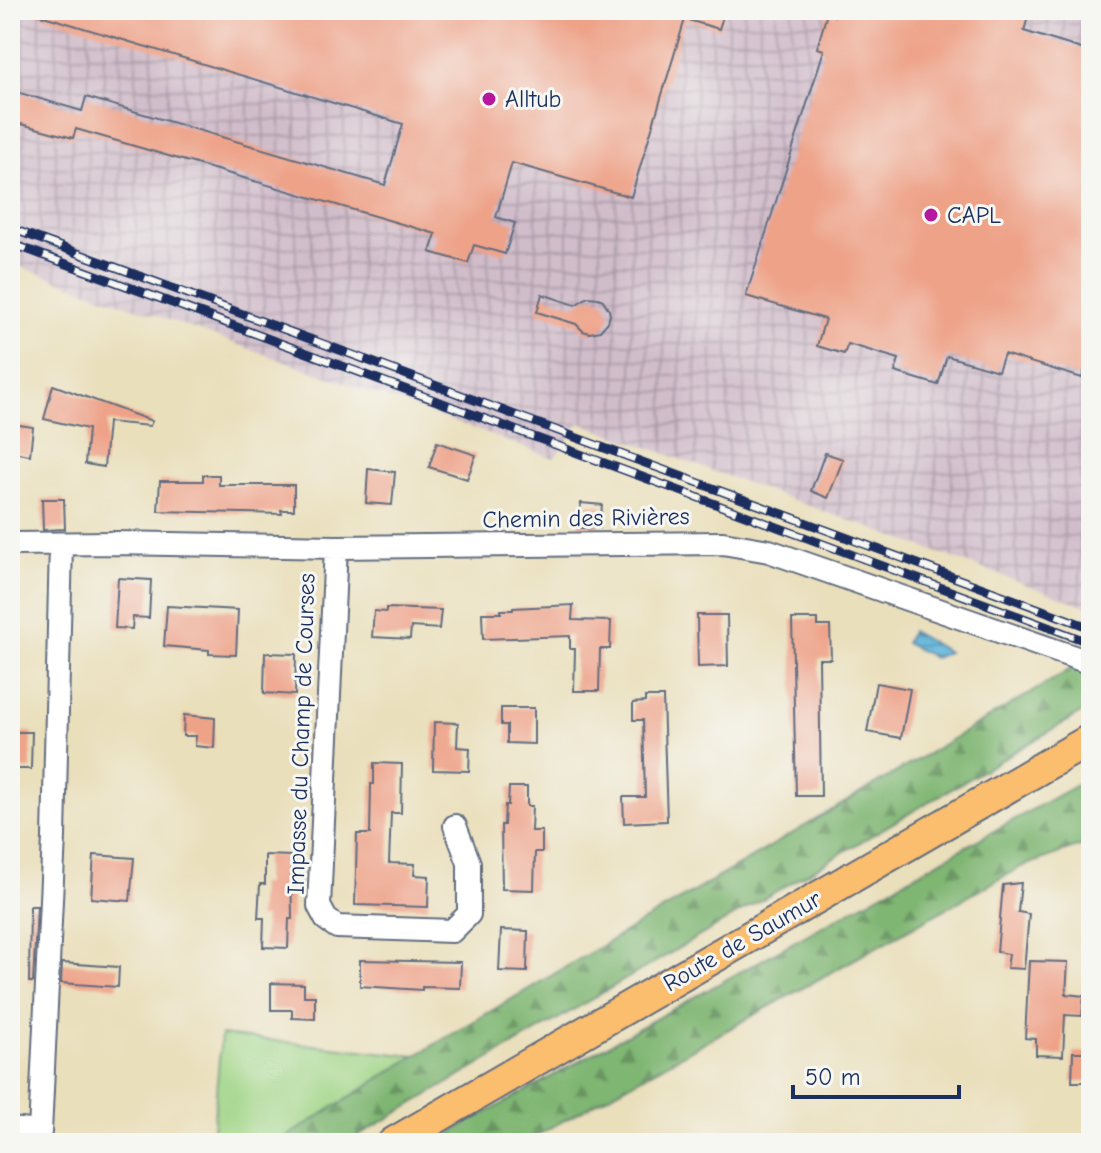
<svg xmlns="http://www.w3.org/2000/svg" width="1101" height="1153" viewBox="0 0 1101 1153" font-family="'Comic Neue',sans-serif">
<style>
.industrial{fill:url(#industrial-grid)}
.green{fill:#9fd484;stroke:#5d8271;stroke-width:2}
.forest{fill:url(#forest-firs);stroke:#4d7268;stroke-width:2}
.water{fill:url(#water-rules);stroke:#3c729c;stroke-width:2}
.building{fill:#eea389}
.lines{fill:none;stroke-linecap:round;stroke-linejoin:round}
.minor-casing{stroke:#636d7f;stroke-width:26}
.major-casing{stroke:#636d7f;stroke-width:34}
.minor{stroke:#fff;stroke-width:22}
.major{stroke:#fbbd6e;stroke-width:30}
.rail-casing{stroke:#1b2f5e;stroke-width:9}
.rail{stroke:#f6f6f2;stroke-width:6;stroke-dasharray:18;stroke-linecap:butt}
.poi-dot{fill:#b5179e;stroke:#f6f6f2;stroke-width:3}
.labels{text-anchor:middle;stroke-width:6;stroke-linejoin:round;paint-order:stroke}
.poi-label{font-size:24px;fill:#1b2f5e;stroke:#f6f6f2;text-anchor:start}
.street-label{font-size:24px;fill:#1b2f5e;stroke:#f6f6f2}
</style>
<defs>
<pattern id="industrial-grid" width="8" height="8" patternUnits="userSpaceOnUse" patternTransform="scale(2)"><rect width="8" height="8" fill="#d1bdca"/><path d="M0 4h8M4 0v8" fill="none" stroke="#a99aa7"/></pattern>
<pattern id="forest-firs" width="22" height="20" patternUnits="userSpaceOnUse" patternTransform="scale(2)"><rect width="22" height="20" fill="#7fb672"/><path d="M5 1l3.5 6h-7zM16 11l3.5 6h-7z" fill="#679461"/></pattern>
<pattern id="water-rules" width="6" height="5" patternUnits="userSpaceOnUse" patternTransform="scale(2)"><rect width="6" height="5" fill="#5cb4d9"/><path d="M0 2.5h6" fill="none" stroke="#4b93b3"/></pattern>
</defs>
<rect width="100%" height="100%" fill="#f6f6f2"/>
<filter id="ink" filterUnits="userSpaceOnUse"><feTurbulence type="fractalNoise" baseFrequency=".0125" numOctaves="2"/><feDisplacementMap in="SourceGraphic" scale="16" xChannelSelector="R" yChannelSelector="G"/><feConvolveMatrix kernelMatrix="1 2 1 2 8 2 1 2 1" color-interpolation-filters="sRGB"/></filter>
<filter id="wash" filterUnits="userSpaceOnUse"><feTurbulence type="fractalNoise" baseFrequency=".006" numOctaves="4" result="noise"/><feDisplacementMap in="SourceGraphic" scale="32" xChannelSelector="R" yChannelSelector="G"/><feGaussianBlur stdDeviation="1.8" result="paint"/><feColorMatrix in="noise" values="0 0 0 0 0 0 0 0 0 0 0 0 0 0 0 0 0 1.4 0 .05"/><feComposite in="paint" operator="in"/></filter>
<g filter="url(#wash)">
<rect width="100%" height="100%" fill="#eadfbb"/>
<path class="industrial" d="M10 10H1091V608L580 423 554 458 10 263Z"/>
<path class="green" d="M221 1035 415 1056 277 1143H212Z"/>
<path class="forest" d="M1073 668 1091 677V707L351 1140 352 1143H277L415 1056Z
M1091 777V842L1021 867 523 1143H432Z"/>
<path class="water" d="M911 631 948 652 935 658 905 643Z"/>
<g id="blocks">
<path class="building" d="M38 10H725L719 29 685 19 631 197 512 163 496 217 515 223 505 254 474 245 468 263 430 252 436 234 76 129 73 138 10 121V90L82 111 86 97 385 185 403 124 37 14Z
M836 10H1030L1024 31 1091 52V364L1087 363 1082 378 1004 354 998 371 947 356 938 385 895 372 899 359 848 344 844 354 817 346 825 319 746 296 824 50 817 48 827 13 834 16Z
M542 294 575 305 588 297 598 298 603 300 609 310 610 315 608 322 600 331 590 333 583 331 576 324 537 312Z
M53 385 152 421 150 426 108 422 104 467 85 464 88 429 44 419Z
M13 424 33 427 30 455 11 452Z
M437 442 476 455 467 479 429 467Z
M825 453 843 459 828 498 811 491Z
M368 469 395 472 392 505 366 503Z
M203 475H219V485H294V510H281L282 514 158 511 160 481H203Z
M42 499H64L65 529 43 530Z
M581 503 602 505 600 528H578Z
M118 578 151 580 149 618 133 617 132 629 115 628Z
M573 605 572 620 611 621 610 649H600L599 691H574L575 649H570V636L483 639 482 613H501V610H513V608Z
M167 606 238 610 236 655 209 654V650L164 646Z
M386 608 441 610 439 629 411 627 410 639 372 637 374 611 386 612Z
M697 615H727L728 666 698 667Z
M792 619H818V626H830L831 659H819L821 796H796Z
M265 653 296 654 295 695 264 693Z
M876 683 910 689 901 738 867 732Z
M645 697H663L667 821 624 823 623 797H645L643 720H633V703L645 702Z
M501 708H534V744L507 743V725H501Z
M184 715 215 718 214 748 195 746 196 736H183Z
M434 722 458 723 457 747 470 748 469 771 433 770Z
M10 732H32L31 769H10Z
M374 763 402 764 401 813H391L389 863 415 864 414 875 429 876 428 907 355 905 357 834H370L371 784H374Z
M509 787H527V806H532L531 831H542V852H535L534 890 502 889 501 825H504L505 805H508Z
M94 855 134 858 130 901 91 898Z
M265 855 291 856 292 919H289L288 948 263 947 264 918H258L260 884H265Z
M1021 883 1018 912 1029 914 1024 969 1007 968 1009 954 997 952 1003 885Z
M30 906H37L33 982H29Z
M501 930 528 931 527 972 499 971Z
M360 960 461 962 460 988 422 987V990L360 986Z
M1029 961 1068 962 1066 994 1084 996 1082 1016 1065 1015 1063 1056 1036 1055V1039L1025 1038Z
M62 963 119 967 118 987 61 983Z
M271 983 304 984V996H315V1019L292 1018V1010H271Z
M1073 1052H1091V1082H1072Z"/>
</g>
</g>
<g filter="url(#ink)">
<use href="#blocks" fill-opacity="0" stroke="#636d7f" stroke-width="2"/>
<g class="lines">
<g class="minor-casing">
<path id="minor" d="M10 544 115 543 336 547 723 543 769 551 1091 663
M336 547 319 906 326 919 337 927 452 931 469 914V863L455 826
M10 1129 40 1132 54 837 61 544"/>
</g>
<g class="major-casing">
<path id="major" d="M393 1143 1091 739"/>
</g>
<use href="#minor" class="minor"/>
<use href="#major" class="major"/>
<g class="rail-casing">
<path id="rail" d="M10 228 1091 628
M10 243 1091 643"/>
</g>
<use href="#rail" class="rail"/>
</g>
</g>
<g class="poi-dot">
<circle cx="489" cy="99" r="8"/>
<circle cx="931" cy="215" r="8"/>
</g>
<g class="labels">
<g class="poi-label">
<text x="505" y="107">Alltub</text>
<text x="947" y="223">CAPL</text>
</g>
<g class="street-label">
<text transform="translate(586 518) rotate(-1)" y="8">Chemin des Rivières</text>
<text transform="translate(301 734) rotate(-88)" y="8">Impasse du Champ de Courses</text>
<text transform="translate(742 941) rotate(-30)" y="8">Route de Saumur</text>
</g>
</g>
<rect width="1101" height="1153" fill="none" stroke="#f6f6f2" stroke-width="40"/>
<path d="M793 1085v12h166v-12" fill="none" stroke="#1b2f5e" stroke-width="4"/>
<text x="805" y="1085" font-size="24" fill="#1b2f5e" stroke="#f6f6f2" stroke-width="6" paint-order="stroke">50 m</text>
</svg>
